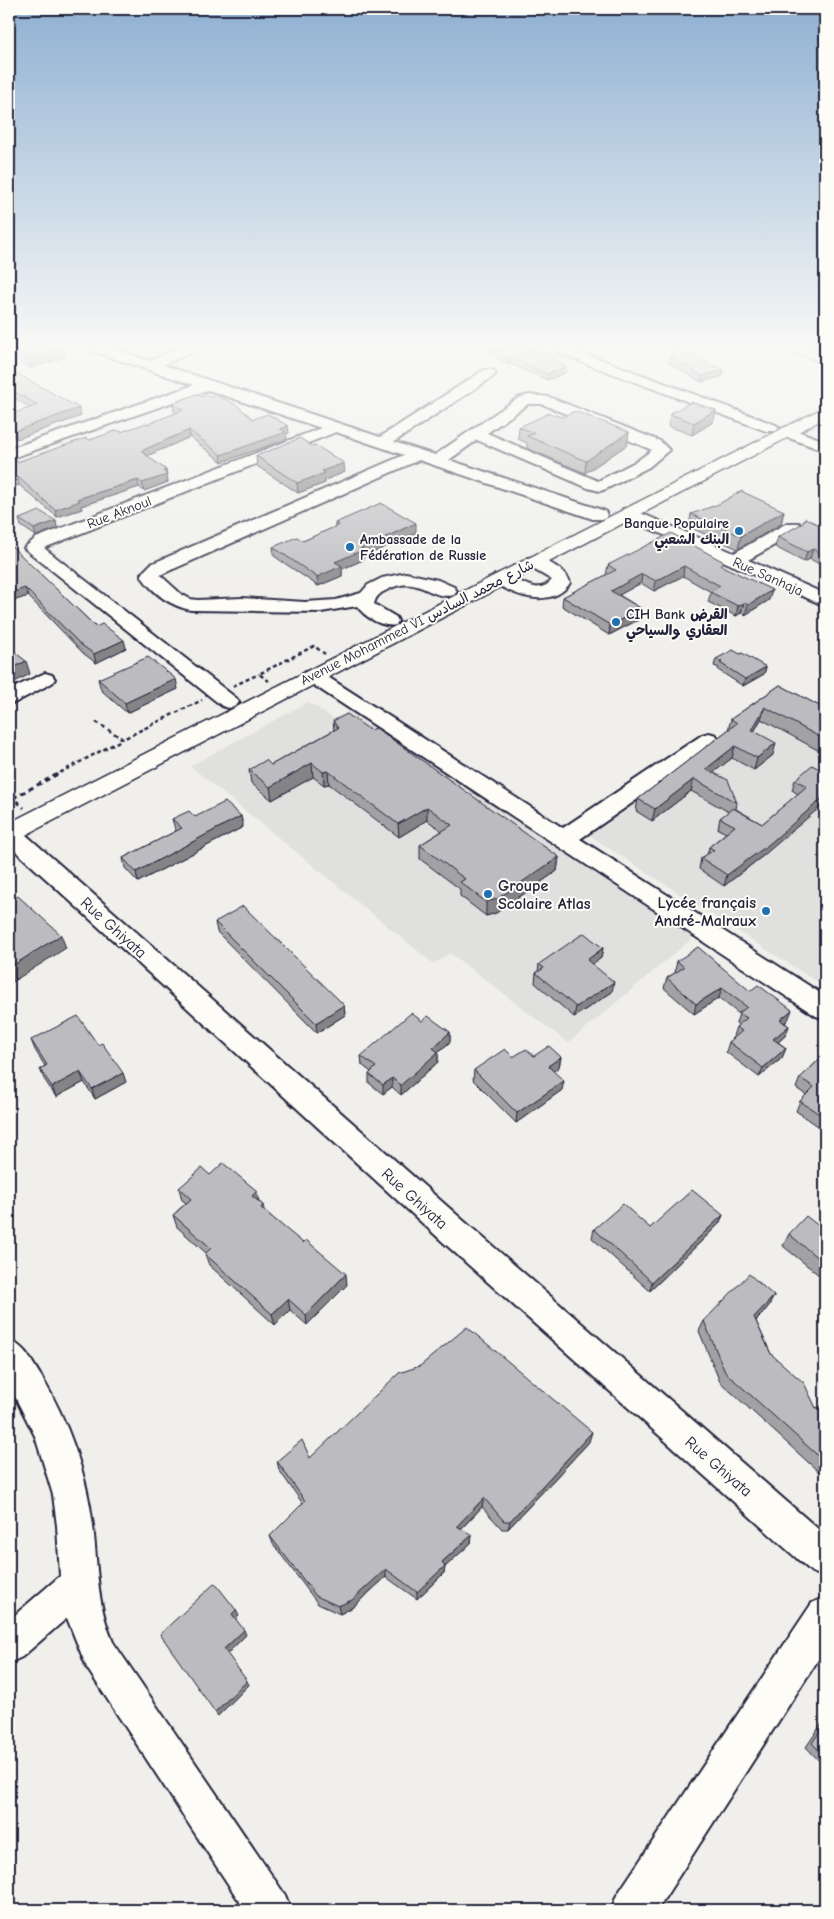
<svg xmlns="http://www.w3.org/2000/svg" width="834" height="1919" viewBox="0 0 834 1919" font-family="'Comic Neue','Playpen Sans Arabic',sans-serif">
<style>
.built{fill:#e0e0df}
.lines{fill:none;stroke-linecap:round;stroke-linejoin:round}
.minor-casing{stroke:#22223b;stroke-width:4}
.major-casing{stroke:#22223b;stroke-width:3}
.path-far1{stroke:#22223b;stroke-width:2.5;stroke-dasharray:4 3;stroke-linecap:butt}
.path{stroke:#22223b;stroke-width:3;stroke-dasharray:5 4;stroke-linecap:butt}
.minor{fill:#fdfcf7;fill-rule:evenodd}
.major{fill:#fdfcf7;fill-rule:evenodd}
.wall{fill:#a2a2a5;stroke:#22223b}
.shaded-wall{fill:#848486;stroke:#22223b}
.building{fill:#bcbcc0;stroke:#22223b}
.poi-dot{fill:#1f6fb2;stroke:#fdfcf7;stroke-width:2}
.labels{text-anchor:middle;stroke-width:4;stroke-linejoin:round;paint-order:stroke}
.far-street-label{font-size:14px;fill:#22223b;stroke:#fdfcf7}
.far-poi-label{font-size:14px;font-weight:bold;fill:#22223b;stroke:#fdfcf7;text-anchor:start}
.poi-label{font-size:16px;font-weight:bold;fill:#22223b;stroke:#fdfcf7;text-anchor:start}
.street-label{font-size:16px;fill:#22223b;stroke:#fdfcf7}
</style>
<rect width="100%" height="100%" fill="#f0efec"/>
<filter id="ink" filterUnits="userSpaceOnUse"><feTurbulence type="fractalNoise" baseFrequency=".02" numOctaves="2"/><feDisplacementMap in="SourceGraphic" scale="10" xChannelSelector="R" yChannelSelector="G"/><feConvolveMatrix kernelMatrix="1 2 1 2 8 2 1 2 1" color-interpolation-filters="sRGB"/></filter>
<g filter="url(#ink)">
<path class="built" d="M786 693 825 713V987L587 834Z
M308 702 334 719 351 710 694 937 568 1043 450 953 434 964 190 766Z"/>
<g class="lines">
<g class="minor-casing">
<path id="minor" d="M93 349H114L150 361 175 349H194L192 352 163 365 380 437 484 370H494L496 373 494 376 394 442 435 455 518 398 529 395 549 397 660 441 669 450 649 467 606 489 600 491 588 488 477 440 449 460 605 511 607 515 605 519H593L419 460 160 575 181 594 190 599 198 600 242 598 305 602 336 600 361 593 368 585 382 578 406 573 438 580 454 587 457 591 454 595C431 601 418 573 387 590 380 593 376 596 374 604L396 617 398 621 396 625C382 628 365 617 357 606L321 612 191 610C171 606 154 594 142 577V573L151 564 404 455 336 432 44 548 236 698 239 702 236 706 229 708 222 706 24 548 36 538 321 428 208 390 9 459V449L194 385 95 352ZM528 404H542L652 450 637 461 598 481 487 433Z
M553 349H573L776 425 779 428 776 431H766L555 352Z
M786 427 825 441V451L781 435 778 432 781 429Z
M629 508 734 553 787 523H799L801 527 799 531 748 560 825 594V606L623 517 621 513 623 509Z
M534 557C546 560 567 570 570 583 556 604 528 600 508 590 502 587 496 585 492 579L495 575C515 570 533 601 552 580L528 566 525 562 528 558Z
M313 670 320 672 563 828 702 735 709 733 716 735 719 740 716 745 580 839 825 996V1019L816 1016 306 680 303 676 306 672Z
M45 673 52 675 55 679 52 683 16 702 9 704V690Z
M9 824 17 827 465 1222 825 1535V1577L812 1572 443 1242 9 845Z
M9 1340C26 1347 31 1361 41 1376 68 1421 87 1474 93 1526 98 1568 96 1602 113 1642L285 1895 291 1910H245L87 1668 67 1618 22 1657 9 1663V1620L60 1576 57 1526 53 1495 35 1436 9 1385Z
M825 1597V1649L657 1910H611L617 1895 812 1603Z"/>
</g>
<g class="major-casing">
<path id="major" d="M791 349H814L825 353V363L793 352Z
M825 407V418L18 839 9 841V823Z"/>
</g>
<path class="path-far1" d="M269 681 259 674 314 646 325 654
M233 686 259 674
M96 722 123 739 202 700
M54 776 123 739"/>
<path class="path" d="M13 798 56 775
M9 800 13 798 24 808"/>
<use href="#minor" class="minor"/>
<use href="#major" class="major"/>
</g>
<path class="wall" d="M9 349H64L65 357 30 368 10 356Z
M486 349H539L565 373 547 380 511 364 508 365 486 350Z
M670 357 723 376 701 382 669 363Z
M9 369 81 416 17 439 9 432V415L31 408 9 395Z
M202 397 253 419 288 426 289 433 286 434 287 439 222 462 190 437 147 456 166 470 168 482 144 491 139 487 81 506 82 509 57 517 19 485 9 488V456L17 462 90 440 121 432 148 424 177 413 174 411 173 404H174V403Z
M716 410 713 422 692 435 668 426 670 414Z
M519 427 629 432 627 445 585 473 527 448V443L518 439Z
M256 456 345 472 325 480V483L298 493 257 466Z
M784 511 781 524 738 549 689 527 691 514Z
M19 519 56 521 57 528 36 536 21 526Z
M335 523 416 533 363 557V560L342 569V576L318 586 274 556 273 547 303 541 335 527Z
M825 528V567L810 559 804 562 775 547 778 537Z
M9 544 96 627 126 648 96 663 83 653 28 596 13 601 9 596Z
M608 565 723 566 769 600 745 615 741 613 736 616 708 602 711 592 683 576 654 591 641 583 619 595 642 609 640 619 609 635 562 606 563 597 606 575Z
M740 654 766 667 764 674 743 686 718 670 719 668 714 666 716 659Z
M98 679 178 689 127 713 101 690Z
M780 685 825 709V754L761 719 754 732 773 755 754 770 732 758 713 772 737 803 736 809 762 824 798 794 792 790 795 780 825 772 764 855 724 886 699 869 701 858 707 855 709 847 726 833 718 829 720 818 729 812 691 791 652 821 636 811 638 799 728 730 731 719Z
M333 721 370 730 559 857 557 871 496 913 486 916 460 896V889L420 859V845L442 831 427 820 399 837 329 784 324 785 313 777 272 800 251 783 249 770 271 765 334 730Z
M241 816 243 827 138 882 125 868 123 858 176 831 175 829 172 819 195 817Z
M215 922 344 1005 345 1015 317 1033 217 932Z
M603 948 601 958 592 964 612 992 574 1017 535 983 536 973 538 972 539 964Z
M677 961 750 991 788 1020 785 1023 789 1026 785 1036 778 1042 786 1048 782 1058 759 1077 726 1052 729 1042 734 1037 733 1036 736 1027 739 1025 736 1023 739 1014 719 998 694 1014 664 988 667 978 676 972 675 971Z
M450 1032V1042L438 1052V1062L401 1095 392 1087 383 1094 369 1083V1074L371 1072 362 1065 361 1056Z
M31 1040 98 1045 126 1082 95 1099 84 1082 56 1097 44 1079 40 1069 45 1066 35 1050Z
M825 1054V1124L821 1128 796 1111 800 1101 806 1095 796 1088 800 1078Z
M534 1056 561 1057 559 1067 553 1071 562 1090 516 1123 473 1080 474 1070 513 1057Z
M210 1175 257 1191 259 1202 263 1205 264 1210 347 1285 307 1325 290 1310 275 1325 209 1265 205 1254 206 1253 177 1227 173 1215 186 1203 182 1200 179 1188Z
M723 1215 719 1224 650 1291 592 1238 594 1229 650 1228Z
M825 1231V1280L783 1246 789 1234Z
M774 1296 768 1307 756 1321 771 1354 816 1408 825 1406V1466L820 1473 720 1382 699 1331 704 1321Z
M420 1366 589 1442 508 1529H502L482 1507 461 1529 472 1535 471 1543 445 1567 444 1573 417 1599 386 1577 353 1607 340 1614 318 1604 273 1544 270 1536 303 1504 279 1470 277 1461 310 1458Z
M825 1719V1767L806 1747Z"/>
<path class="shaded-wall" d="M59 349H64L65 357 30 368 28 359Z
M511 358V364L508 365V359Z
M566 367 565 373 547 380V374Z
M724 370 723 376 701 382 702 376Z
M79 408 81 416 17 439 15 431Z
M716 410 713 422 692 435 694 423Z
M288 426 289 433 286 434 287 439 222 462 221 455Z
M189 430 190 437 142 458 141 451Z
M629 432 627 445 585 473 586 461Z
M344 463 345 472 325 480V483L298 493 297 483 322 471Z
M166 470 168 482 144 491 142 483 163 471Z
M18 477 19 485 9 488V480Z
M138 480 139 487 81 506 82 509 57 517 55 510 77 499Z
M784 511 781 524 738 549 741 536Z
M56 521 57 528 36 536 34 529Z
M416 523V533L363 557V560L342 569V576L318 586 317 577 335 562 360 549Z
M813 549 810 559 804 562 807 552Z
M684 566 683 576 654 591 656 581Z
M642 574 641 583 610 600 611 591Z
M25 588 28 596 13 601 11 593Z
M772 590 769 600 745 615 748 605Z
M744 603 741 613 736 616 738 606Z
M642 609 640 619 609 635 610 625Z
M124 640 126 648 96 663 94 654Z
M26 661 30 674 9 685V670Z
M766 667 764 674 743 686 745 679Z
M176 679 178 689 127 713 125 703Z
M765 707 761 719 748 742 752 730Z
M776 743 773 755 754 770 757 758Z
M735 746 732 758 703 781 706 769Z
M312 763 313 777 272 800 270 787Z
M328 771 329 784 324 785 323 772Z
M694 779 691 791 652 821 655 809Z
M825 796V803L764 855 724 886 727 875Z
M427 807V820L399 837 398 824Z
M241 816 243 827 138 882 136 872Z
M559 857 557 871 496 913 486 916V902Z
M61 935 66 948 9 984V968Z
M603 948 601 958 585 970 587 960Z
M614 982 612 992 574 1017 576 1007Z
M722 988 719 998 694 1014 696 1004Z
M344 1005 345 1015 317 1033 316 1023Z
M792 1010 788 1020 776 1029 780 1020Z
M789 1026 785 1036 770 1049 773 1039Z
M450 1032V1042L438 1052V1062L401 1095V1085L433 1048Z
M786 1048 782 1058 759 1077 763 1068Z
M561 1057 559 1067 547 1076 548 1066Z
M80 1072 84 1082 56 1097 52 1087Z
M123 1073 126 1082 95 1099 92 1089Z
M392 1078V1087L383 1094V1085Z
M564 1081 562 1090 516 1123 517 1113Z
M825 1119V1124L821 1128Z
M257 1191 259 1203 252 1196Z
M723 1215 719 1224 650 1291 652 1282Z
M346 1274 347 1285 307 1325 306 1315Z
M774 1296 768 1307 749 1328 754 1317Z
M288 1299 290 1310 275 1325 272 1314Z
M592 1432 589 1442 508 1529 510 1521Z
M484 1498 482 1507 456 1534 457 1526Z
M472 1535 471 1543 445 1567 444 1573 417 1599V1592L442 1562Z
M386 1569V1577L353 1607 340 1614 338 1606Z
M236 1610 239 1616 235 1620 232 1614Z
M244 1630 246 1635 227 1654 224 1649Z
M247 1681 249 1685 218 1716 215 1712Z"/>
<path class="building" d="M12 349H59L28 359Z
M493 349H539L566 367 547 374 511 358 508 359Z
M674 349H677L724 370 702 376 670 357Z
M9 369 79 408 15 431 9 426V415L38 405 9 389Z
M197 394 202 397 206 395 210 397 216 395 235 404 253 419 268 414 288 426 280 429 286 432 221 455 189 430 141 451 166 470 163 471 167 475 142 483 138 480 77 499 80 501 55 510 18 477 9 480V456L17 462 86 438 90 440 118 430 121 432 146 423 148 424 183 410 173 404H175L174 403Z
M691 402 716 410 694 423 670 414Z
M575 411 629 432 586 461 527 436 534 433 519 427 549 413 562 417Z
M300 438 312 446 315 445 344 463 322 471 325 473 297 483 256 456Z
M741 491 784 511 741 536 691 514 719 504Z
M381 503 416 523 360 549 363 550 335 562 342 566 317 577 273 547 297 537 303 541 339 525 335 523Z
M40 511 56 521 34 529 19 519Z
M805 518 825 528V555L813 549 807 552 778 537 803 523Z
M671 533 724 562 720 565 772 590 748 605 744 603 738 606 710 592 720 586 684 566 656 581 642 574 611 591 642 609 610 625 563 597 616 570 608 565Z
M9 544 96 627 102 624 124 640 94 654 80 644 25 588 11 593 9 590Z
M9 648 26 661 9 670Z
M733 650 740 654 742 653 766 667 745 679 720 663 722 662 716 659Z
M148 657 176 679 125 703 98 679Z
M780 685 825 709V740L765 707 752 730 776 743 757 758 735 746 706 769 728 780 737 803 694 779 655 809 638 799 737 723 731 719Z
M347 714 370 730 376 728 559 857 497 899 486 902 460 882 465 879 420 845 452 825 427 807 398 824 328 771 323 772 312 763 270 787 249 770 266 760 271 765 338 728 333 721Z
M812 765 825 772V796L768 845 727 875 701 858 714 850 709 847 735 826 720 818 733 808 762 824 807 786 795 780Z
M225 802 241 816 136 872 123 858 182 828 172 819 189 811 195 817Z
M18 896 61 935 9 968V898L11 900Z
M243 906 344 1005 316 1023 215 922Z
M584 933 603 948 587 960 614 982 576 1007 536 973 544 968 539 964Z
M698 947 750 991 758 985 792 1010 780 1020 789 1026 773 1039 786 1048 763 1068 729 1042 742 1031 736 1027 747 1018 739 1013 747 1007 722 988 696 1004 667 978 684 967 677 961Z
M411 1013 422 1021 428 1016 450 1032 433 1048 438 1052 401 1085 392 1078 383 1085 369 1074 376 1067 361 1056Z
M78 1016 98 1045 102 1043 123 1073 92 1089 80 1072 52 1087 40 1069 47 1065 31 1040Z
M549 1046 561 1057 548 1066 564 1081 517 1113 474 1070 505 1049 513 1057 526 1049 534 1056Z
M825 1054V1118L800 1101 814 1087 800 1078Z
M223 1163 257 1191 252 1196 263 1205 261 1208 303 1243 306 1240 346 1274 306 1315 288 1299 272 1314 205 1254 211 1248 173 1215 191 1199 179 1188 202 1168 210 1175Z
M692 1190 723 1215 652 1282 594 1229 623 1204 650 1228Z
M806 1216 825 1231V1264L789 1234Z
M749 1274 774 1296 754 1317 771 1354 804 1383 816 1408 825 1406V1462L725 1372 704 1321Z
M467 1327 592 1432 510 1521H504L484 1498 457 1526 472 1535 442 1562 445 1566 417 1592 386 1569 352 1600 338 1606 316 1596 270 1536 305 1501 277 1461 302 1440 310 1458 399 1373 420 1366Z
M215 1583 236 1610 232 1614 244 1630 224 1649 247 1681 215 1712 160 1634Z
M825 1724V1757L812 1743Z"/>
</g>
<linearGradient id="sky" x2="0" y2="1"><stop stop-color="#8fb0d2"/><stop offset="0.56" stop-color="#f8f8f6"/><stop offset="1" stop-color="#f8f8f6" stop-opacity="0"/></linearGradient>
<rect width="834" height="618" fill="url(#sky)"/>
<g class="poi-dot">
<circle cx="739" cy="531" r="5"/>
<circle cx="350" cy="547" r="5"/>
<circle cx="616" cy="622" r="5"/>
<circle cx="488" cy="894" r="5"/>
<circle cx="766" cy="911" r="5"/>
</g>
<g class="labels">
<g class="far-street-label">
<text transform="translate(119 512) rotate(-21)" y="5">Rue Aknoul</text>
<text transform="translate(768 576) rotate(24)" y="5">Rue Sanhaja</text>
<text transform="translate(417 622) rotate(-27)" y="5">Avenue Mohammed VI شارع محمد السادس</text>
</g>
<g class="far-poi-label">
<text x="729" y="528" text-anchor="end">Banque Populaire<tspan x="729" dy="16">البنك الشعبي</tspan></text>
<text x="360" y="544">Ambassade de la<tspan x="360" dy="16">Fédération de Russie</tspan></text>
<text x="626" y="619">CIH Bank القرض<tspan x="626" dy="16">العقاري والسياحي</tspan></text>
</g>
<g class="poi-label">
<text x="498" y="891">Groupe<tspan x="498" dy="18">Scolaire Atlas</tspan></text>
<text x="756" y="908" text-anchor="end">Lycée français<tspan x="756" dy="18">André-Malraux</tspan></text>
</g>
<g class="street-label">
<text transform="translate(114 927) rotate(42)" y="6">Rue Ghiyata</text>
<text transform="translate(415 1198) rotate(42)" y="6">Rue Ghiyata</text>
<text transform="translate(719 1466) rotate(41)" y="6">Rue Ghiyata</text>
</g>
</g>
<rect width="834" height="1919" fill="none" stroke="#fdfcf7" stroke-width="30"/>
<rect x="15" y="15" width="804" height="1889" fill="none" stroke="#22223b" stroke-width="2" filter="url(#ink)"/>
</svg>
